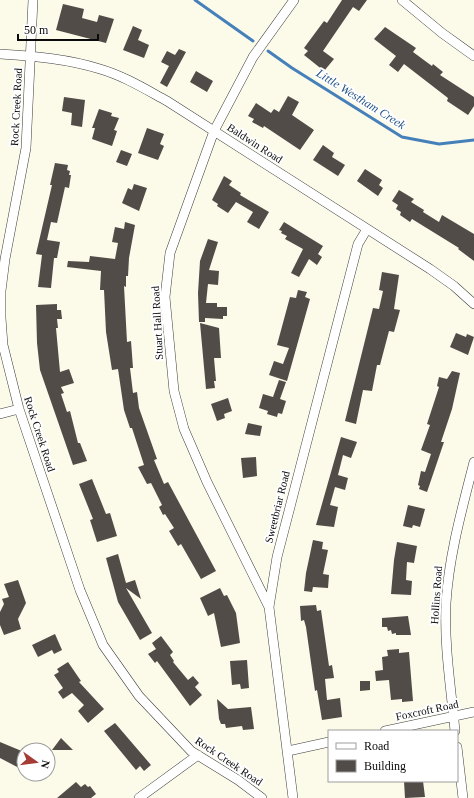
<svg xmlns="http://www.w3.org/2000/svg" width="474" height="798" viewBox="0 0 474 798" font-family="Georgia,serif">
<style>
.lines{fill:none;stroke-linecap:round;stroke-linejoin:round}
.stream{stroke:#4680ba;stroke-width:3}
.building{fill:#514c48}
.minor-casing{stroke:#3d3d3d;stroke-width:10}
.minor{stroke:#fff;stroke-width:9}
.labels{text-anchor:middle;stroke-width:4;stroke-linejoin:round;paint-order:stroke}
.street-label{font-size:11px;fill:#0a0a0a;stroke:#fff}
.water-label{font-size:12px;font-style:italic;fill:#255489;stroke:#fff}
</style>
<rect width="100%" height="100%" fill="#fcfae9"/>
<g class="lines">
<path class="stream" d="M195 0 253 41
M268 51 292 68 402 137 439 144 474 140"/>
</g>
<path class="building" d="M342 0H367L359 11 353 7 323 51 334 59 324 71 304 55 308 51 304 48 324 21 327 23Z
M63 4 84 9 82 18 97 22 99 15 114 19 106 43 56 30Z
M133 26 142 30 138 40 149 45 144 58 123 50Z
M385 27 416 48 413 52 432 66 433 64 443 72 440 75 474 97V106L468 115 447 101 448 98 404 64 398 72 389 65 396 56 374 39Z
M179 49 186 52 167 87 160 83 169 66 161 62 167 51 175 55Z
M196 71 213 81 207 92 190 82Z
M288 96 299 102 292 115 314 130 300 150 264 126 263 128 252 122 254 119 248 116 256 103 271 113 274 109 279 112Z
M64 97 85 100 82 127 71 125 72 113 62 111Z
M99 109 112 113 111 116 119 118 114 130 117 131 112 146 92 139 95 128H92Z
M147 128 164 134 160 144 164 146 158 160 138 153Z
M323 145 334 153 332 157 345 165 338 176 313 160Z
M121 150 132 154 127 166 116 162Z
M55 163 68 165 67 170 70 171 69 175H71L69 188 65 187 57 223 51 222 47 240 60 242 57 258H54L51 288 38 287 42 255 36 254 52 185H50Z
M365 169 382 180 379 185 383 188 378 196 357 181Z
M224 176 232 181 229 185 241 193 240 195 269 212 259 229 247 222 253 212 236 202 228 213 217 206 218 204 212 200Z
M134 184 147 188 139 211 122 203 128 188 132 190Z
M399 190 414 199 411 202 424 210 423 212 439 222 442 215 474 234V261L458 249 459 248 412 219 410 222 400 215 401 212 396 209 398 205 392 201Z
M125 222 135 225 129 258 128 276H126V287L124 286 127 342 131 341 133 368H130L133 393 137 392 139 408 157 459 154 460 164 484 168 482 216 571 201 579 181 544 178 546 169 531 174 528 165 514 163 515 159 507 162 505 151 483 147 484 138 467 144 465 132 428H130L124 410 118 369 112 370 106 332 104 290H100L101 271 67 267 68 261 89 262 90 256 115 259 118 243 112 242 115 227 124 229Z
M284 222 323 246 318 254 322 257 317 265 309 259 299 277 291 273 303 249 285 239 287 236 281 233 282 231 279 230Z
M208 239 218 242 209 270 219 271 218 285 208 284 206 303H217V307H227V316H223V319L205 318V322H199L198 293 200 261Z
M382 272 399 275 394 309 400 310 394 332 389 331 380 365H377L372 391 363 390 356 424 345 421 373 308 379 309 383 291 379 290Z
M298 290 307 292 305 297 310 299 287 381 269 375 274 361 283 364 289 348 277 345 290 297 296 298Z
M57 304V310H61L62 319H57L58 328H56L60 372 69 369 74 383 61 387 64 393 61 394 67 412 70 411 78 443H80L87 461 73 465 40 370 37 343 36 305Z
M200 323 219 328 221 358H214L216 381H214L215 388 206 389Z
M456 333 466 337 467 334 474 337 468 355 450 347Z
M452 371 460 373 452 409 441 442H444L427 492 419 489 420 486 418 485 421 471 425 472 431 454 421 450 430 425 427 424 439 387 437 386 439 377 447 379Z
M279 380 286 382 280 399 286 401 282 414 278 413 277 417 267 414 268 411 259 408 263 394 273 397Z
M228 398 232 411 224 414 225 418 217 421 211 404Z
M248 423 262 426 260 436 245 434Z
M341 437 357 442 351 458 343 455 338 475 348 478 345 490 335 487 330 505 338 507 334 527 316 525Z
M256 457 257 476 243 478 241 458Z
M92 479 106 514 110 513 117 536 97 542 90 520 93 519 79 484Z
M408 505 425 509 420 527 413 525 412 528 403 526Z
M313 540 323 542 322 549 328 550 323 574 329 575 328 588 313 587 312 592 304 591 306 573Z
M397 542 417 546 414 563 407 562 406 580 412 581 411 595 391 594 394 560Z
M118 554 126 583 135 580 141 599 126 588 152 633 140 640 118 602 106 558Z
M18 580 26 603 18 619 21 629 4 635 0 625V612L4 604 2 599 9 597 4 584Z
M220 588 224 596 227 595 236 613 240 643 221 647 214 613 208 616 200 598Z
M316 605 317 611 321 610 329 666 332 665 334 678 325 679 327 700 340 698 342 717 322 720 317 690 315 691 306 627 304 620 301 621 300 606Z
M408 616 411 635H396V633L392 634 391 630 388 631 387 627H382V618Z
M55 634 62 650 54 654 52 650 38 657 32 645Z
M161 636 173 652 170 655 174 661 173 662 188 680 193 676 199 683 195 687 202 695 190 706 157 661 155 663 148 654 156 649 152 643Z
M399 649V653L409 652 413 701 402 702V699L391 700 389 680 376 681 375 671 383 670 382 657 388 656 387 650Z
M247 660 249 688 241 689 240 684 232 685 230 661Z
M68 662 81 681 79 682 104 709 88 723 78 711 84 705 72 693 63 699 58 692 63 688 54 675 59 672 57 669Z
M360 681H370V690L360 691Z
M217 699 228 709 251 707 254 729 243 730 242 726 226 728 225 724H221L219 719Z
M115 723 151 765 144 771 140 766 136 770 104 731Z
M61 738 73 750H52Z
M0 742 24 752V763L21 769 0 758Z
M404 781H423L425 797 405 798Z
M76 782 81 787 85 784 88 787 90 786 96 794 91 798H57Z"/>
<g class="lines">
<g class="minor-casing">
<path id="minor" d="M33 0 26 148 5 259 1 291V318L3 345 19 409 80 590 103 645 139 696 191 751 238 780 262 798
M402 0 442 33 474 56
M0 54C34 56 68 59 100 69 124 76 145 89 167 101L430 269 454 286 474 304
M0 414 19 409
M269 607 207 482 184 429 174 391 165 297 170 253 214 131 253 57 294 0
M385 731 474 712
M455 731C451 688 444 646 446 603 449 555 462 509 474 462
M457 747 463 798
M288 751 329 742
M139 798 198 755
M293 798 269 607 277 557 290 507 358 244 367 229"/>
</g>
<use href="#minor" class="minor"/>
</g>
<g class="labels">
<g class="street-label">
<text transform="translate(16 107) rotate(-87)" y="4">Rock Creek Road</text>
<text transform="translate(255 143) rotate(33)" y="4">Baldwin Road</text>
<text transform="translate(157 323) rotate(-93)" y="4">Stuart Hall Road</text>
<text transform="translate(40 434) rotate(72)" y="4">Rock Creek Road</text>
<text transform="translate(277 507) rotate(-76)" y="4">Sweetbriar Road</text>
<text transform="translate(436 595) rotate(-86)" y="4">Hollins Road</text>
<text transform="translate(427 710) rotate(-12)" y="4">Foxcroft Road</text>
<text transform="translate(229 761) rotate(34)" y="4">Rock Creek Road</text>
</g>
<g class="water-label">
<text transform="translate(361 99) rotate(32)" y="4">Little Westham Creek</text>
</g>
</g>
<rect x="328" y="730" width="130" height="52" fill="#ffffff" stroke="#9d9d9d"/>
<rect x="336" y="743" width="20" height="6" fill="#ffffff" stroke="#9d9d9d"/>
<text x="364" y="750" font-size="12" fill="#0a0a0a">Road</text>
<rect x="336" y="760" width="20" height="12" fill="#514c48" stroke="#9d9d9d"/>
<text x="364" y="770" font-size="12" fill="#0a0a0a">Building</text>
<g transform="translate(36 762) rotate(104)"><circle r="19" fill="#ffffff" stroke="#9d9d9d"/>
<path d="M0-3L7 15L0 10L-7 15Z" fill="#a63b36"/>
<text y="-6" font-size="11" font-weight="bold" text-anchor="middle" fill="#0a0a0a">N</text>
</g>
<path d="M18 34v6h80v-6" fill="none" stroke="#0a0a0a" stroke-width="2"/>
<text x="24" y="34" font-size="12" fill="#0a0a0a" stroke="#ffffff" stroke-width="3" paint-order="stroke">50 m</text>
</svg>
